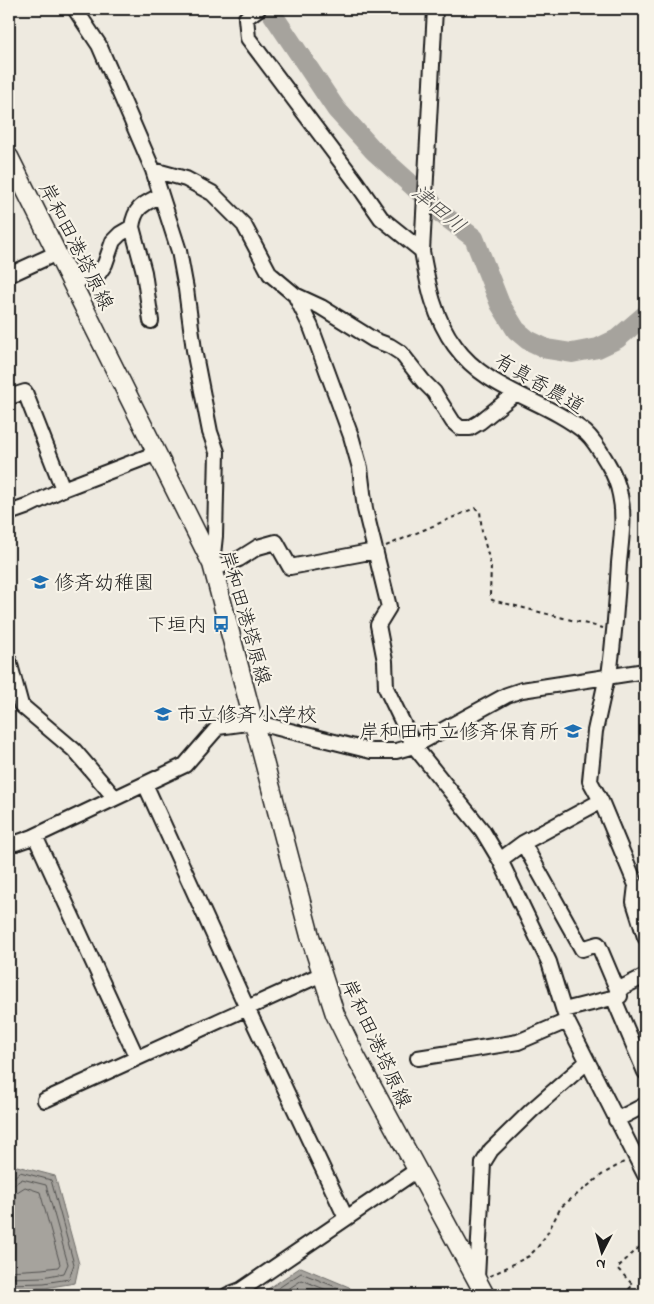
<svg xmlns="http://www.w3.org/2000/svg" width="654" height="1304" viewBox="0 0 654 1304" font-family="'Indie Flower','Klee One',sans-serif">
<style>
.water{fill:#a6a39d;stroke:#6f6d69}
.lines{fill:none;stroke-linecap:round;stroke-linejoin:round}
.shore{stroke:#535250;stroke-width:1}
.river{stroke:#a6a39d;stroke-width:20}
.minor-casing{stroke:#1c1c1c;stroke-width:18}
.major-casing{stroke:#1c1c1c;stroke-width:21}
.path{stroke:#1c1c1c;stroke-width:2;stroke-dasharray:4 4;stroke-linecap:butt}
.minor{stroke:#f7f3e8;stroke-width:14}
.major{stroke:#f7f3e8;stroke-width:18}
.labels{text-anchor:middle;stroke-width:4.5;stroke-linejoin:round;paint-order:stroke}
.street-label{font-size:20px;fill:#1c1c1c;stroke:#f7f3e8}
.poi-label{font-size:20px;fill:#1c1c1c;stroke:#f7f3e8;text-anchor:start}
.water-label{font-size:21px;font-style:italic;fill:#535250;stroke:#f7f3e8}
</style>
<rect width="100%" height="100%" fill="#eeeae0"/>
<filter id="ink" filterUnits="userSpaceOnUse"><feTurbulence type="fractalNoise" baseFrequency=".02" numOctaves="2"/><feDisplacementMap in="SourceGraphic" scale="10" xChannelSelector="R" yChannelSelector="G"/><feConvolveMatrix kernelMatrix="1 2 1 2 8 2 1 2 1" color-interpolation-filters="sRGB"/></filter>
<g filter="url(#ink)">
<path class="water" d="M17 1166 55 1176 79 1264 75 1283 45 1288 9 1289V1176Z
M301 1267 349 1287 357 1295H259Z"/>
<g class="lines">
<path class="shore" d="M9 1179 13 1178 20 1172 51 1180 74 1264 69 1279 44 1283 9 1284
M9 1185 15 1184 22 1179 46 1185 68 1264 64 1273 43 1277 9 1278
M9 1193 17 1192 25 1187 40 1192 60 1264 58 1267 42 1269 9 1271
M268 1295 301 1273 346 1291 350 1295
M279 1295 302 1280 339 1295"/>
<path class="river" d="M269 9 336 109 374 151 433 204 439 212 474 238 500 304 516 330 528 340 547 349 572 353 598 348 617 339 645 315"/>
<g class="minor-casing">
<path id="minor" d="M75 9 99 45 153 170 179 251 186 289 194 350 210 432 217 452 215 536 212 564
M258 9 246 18 248 38 356 182 381 218 422 251
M435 9 422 251C428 285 434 318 455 346 487 391 545 399 586 433 595 441 602 454 608 464 614 474 618 484 620 495 625 517 621 541 619 563 617 601 614 638 609 676
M153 170 186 179 212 193 244 225 270 274 295 295 311 327 351 436 360 468 365 509 389 607 378 625 385 661 386 688 414 746 482 830 500 860 549 962 567 1021 645 1175
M132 227 144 272 151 321
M9 275 57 253
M71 282 99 273 105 264 113 241 120 234 132 227C135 206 144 204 161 195
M295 295 321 307 374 340 390 346 401 353 423 381 434 392 453 422 460 428H470L480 422 516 393
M9 397 25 392 63 489
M9 513 26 507 63 489 157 453
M213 569 239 559 258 547 276 542 290 567 375 551
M9 661 21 705 74 750 115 798
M607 676 595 731 590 781 601 801 636 885 634 902 645 937
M145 784 247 1008 346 1218
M35 836 137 1058
M9 840 16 843 33 837 185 765 218 727 254 722 371 751H396L414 746 507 695 522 690 645 671
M523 843 582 949 598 944 620 996 564 1010
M500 860 523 843 601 801
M617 990 645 976
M614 999 645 1072
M418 1058 518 1042 567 1021
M45 1100 322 974
M616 1120 645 1105
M477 1278 483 1163 491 1150 532 1110 587 1062
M228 1295 241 1290 417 1170"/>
</g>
<g class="major-casing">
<path id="major" d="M9 157 212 564 310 936 335 1014 356 1057 485 1295"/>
</g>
<path class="path" d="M386 546 475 508 480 511 482 532 491 566 490 595 492 600 603 628
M490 1276 529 1256 537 1248 547 1234 561 1207 603 1174 624 1162
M623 1295 633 1285 617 1268 645 1242"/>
<use href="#minor" class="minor"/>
<use href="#major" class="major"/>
</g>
</g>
<defs>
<g id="school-bare" transform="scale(1.35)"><path d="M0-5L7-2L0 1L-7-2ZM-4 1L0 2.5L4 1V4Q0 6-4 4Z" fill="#1f6fb2" stroke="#f7f3e8" stroke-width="2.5" paint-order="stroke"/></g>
<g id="bus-bare" transform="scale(1.35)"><path d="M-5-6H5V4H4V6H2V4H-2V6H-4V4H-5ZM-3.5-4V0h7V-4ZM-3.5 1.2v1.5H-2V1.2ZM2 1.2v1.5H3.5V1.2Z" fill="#1f6fb2" stroke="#f7f3e8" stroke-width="2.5" paint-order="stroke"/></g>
</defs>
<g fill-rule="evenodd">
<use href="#school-bare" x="40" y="582"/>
<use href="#bus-bare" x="221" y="624"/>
<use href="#school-bare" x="163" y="714"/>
<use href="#school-bare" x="573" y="731"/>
</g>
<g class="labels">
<g class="street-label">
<text transform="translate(77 246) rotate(63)" y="7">岸和田港塔原線</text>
<text transform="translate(540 383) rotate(30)" y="7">有真香農道</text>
<text transform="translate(246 617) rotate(74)" y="7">岸和田港塔原線</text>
<text transform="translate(377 1043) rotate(65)" y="7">岸和田港塔原線</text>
</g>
<g class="poi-label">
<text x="54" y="589">修斉幼稚園</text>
<text x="207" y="631" text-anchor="end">下垣内</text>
<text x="177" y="721">市立修斉小学校</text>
<text x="559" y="738" text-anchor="end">岸和田市立修斉保育所</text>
</g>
<g class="water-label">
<text transform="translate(439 209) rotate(40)" y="7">津田川</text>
</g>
</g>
<rect width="654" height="1304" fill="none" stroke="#f7f3e8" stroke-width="30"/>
<rect x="15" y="15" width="624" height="1274" fill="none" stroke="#1c1c1c" stroke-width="2" filter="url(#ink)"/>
<g transform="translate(602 1252) rotate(186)" stroke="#f7f3e8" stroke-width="4" paint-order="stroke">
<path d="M0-4L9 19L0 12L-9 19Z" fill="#1c1c1c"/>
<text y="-8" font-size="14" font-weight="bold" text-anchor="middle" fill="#1c1c1c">N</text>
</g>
</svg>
